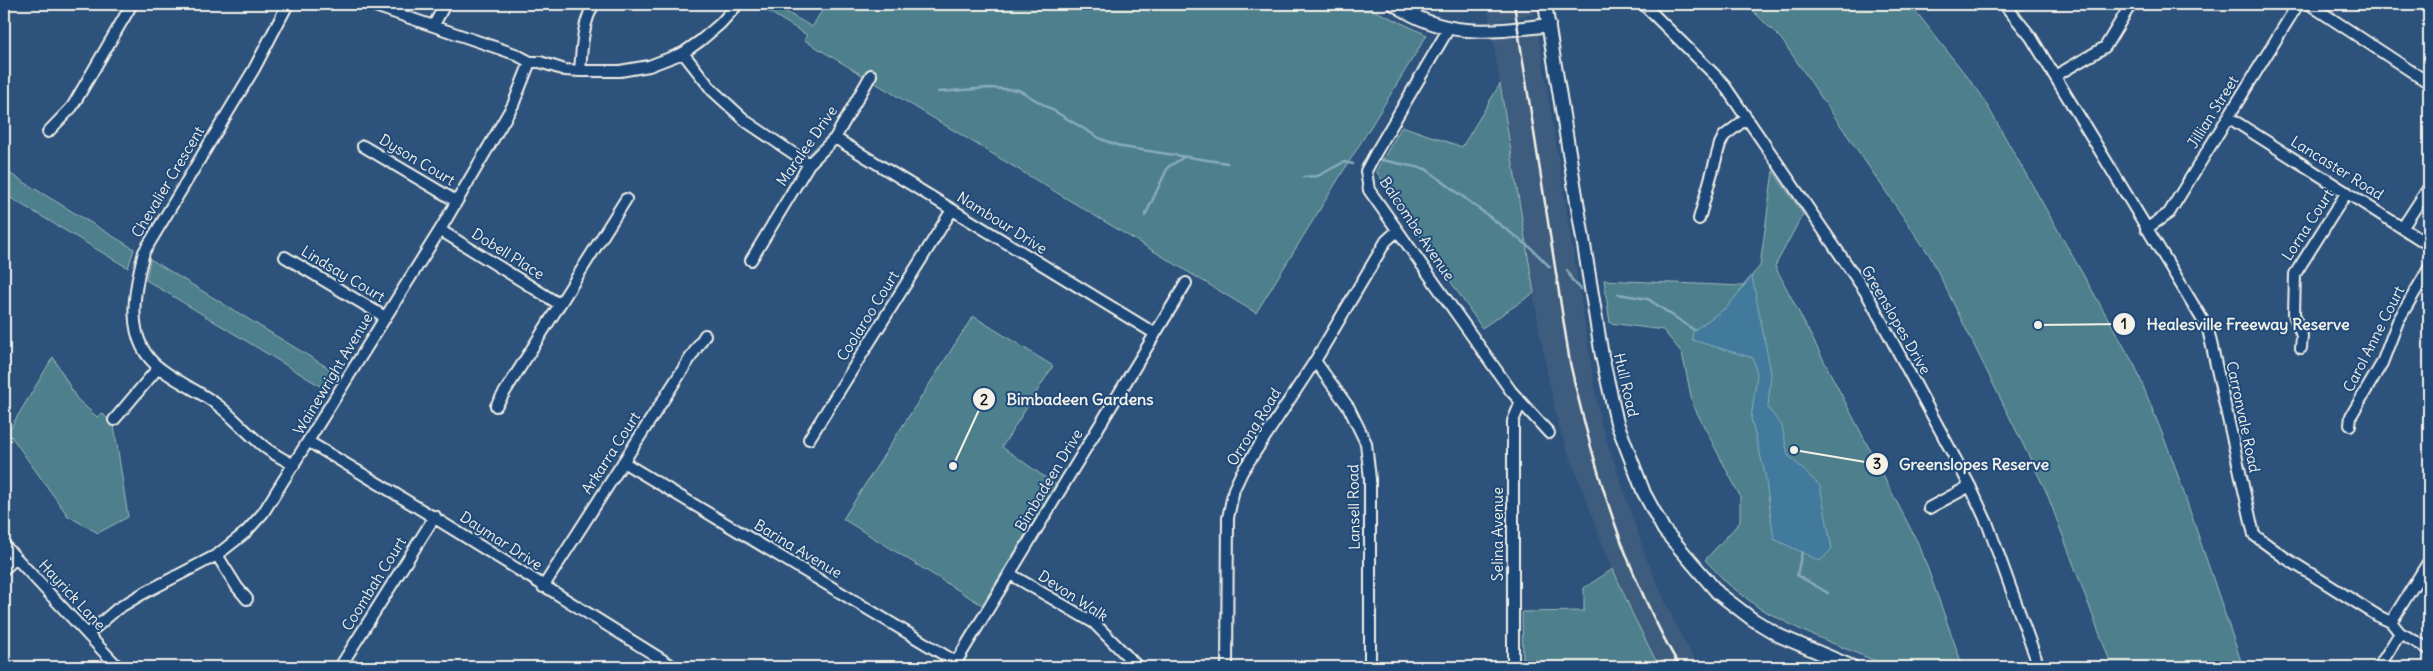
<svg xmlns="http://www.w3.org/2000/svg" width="2433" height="671" viewBox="0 0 2433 671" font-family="Delius,sans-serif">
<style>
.built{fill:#3e5c7e}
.green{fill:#4d808c;stroke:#a0b8ba}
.water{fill:#427a9d;stroke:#89aabb}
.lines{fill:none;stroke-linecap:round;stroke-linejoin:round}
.stream{stroke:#89aabb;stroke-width:2.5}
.minor-casing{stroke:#f4f1e8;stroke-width:14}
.major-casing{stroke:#f4f1e8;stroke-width:16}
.minor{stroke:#1f4a7a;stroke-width:10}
.major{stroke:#1f4a7a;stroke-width:12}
.rail{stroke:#f4f1e8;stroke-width:2.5}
.labels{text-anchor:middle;stroke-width:4;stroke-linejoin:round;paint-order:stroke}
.street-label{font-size:15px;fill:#f4f1e8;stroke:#1f4a7a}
.leader{fill:none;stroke:#f4f1e8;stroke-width:2}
.callout-dot{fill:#f4f1e8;stroke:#1f4a7a;stroke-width:2}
.mark-label{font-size:15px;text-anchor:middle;font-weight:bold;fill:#111}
.callout-label{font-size:16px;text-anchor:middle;font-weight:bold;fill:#f4f1e8;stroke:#1f4a7a;stroke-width:4;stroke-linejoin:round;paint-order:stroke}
</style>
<rect width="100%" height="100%" fill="#2d527c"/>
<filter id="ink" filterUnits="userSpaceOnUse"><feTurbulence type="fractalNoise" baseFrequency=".02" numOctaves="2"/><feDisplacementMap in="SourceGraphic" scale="10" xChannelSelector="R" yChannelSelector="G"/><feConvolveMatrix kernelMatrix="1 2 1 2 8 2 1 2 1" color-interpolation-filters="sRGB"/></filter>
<g filter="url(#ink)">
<path class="built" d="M1487 4H1533L1535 14 1490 23Z
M1538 31 1600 420 1647 560 1678 630 1699 667H1659L1633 615 1610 564 1558 425 1541 341 1493 39Z"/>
<path class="green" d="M756 4H773L812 27 826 4H1361L1427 35 1256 313 804 40 807 35Z
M1746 4H1910L1980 93 2135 366 2172 458 2243 667H2112L2046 491 1930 256 1782 40Z
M2009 4H2030L2017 14Z
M1500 84 1534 293 1482 328 1376 171 1402 126 1462 147Z
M4 170 134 249 128 268 4 194Z
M1773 171 1803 214 1775 266 1920 547 1963 667H1890L1803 631 1759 608 1727 583 1705 560 1740 522V496L1693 405 1682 353 1663 330 1610 323 1604 280 1743 286 1760 266Z
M150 259 335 372 325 389 146 280Z
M973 316 1053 366 1002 447 1056 485 982 605 843 519Z
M53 357 77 399 97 417 102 413 114 425 128 517 98 533 68 516 8 432Z
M1613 569 1633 615 1659 667H1523L1522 612 1584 611V588Z"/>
<path class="water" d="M1752 276 1771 373 1768 408 1782 426 1788 455 1820 486 1832 549 1820 561 1774 539 1765 474 1751 419 1757 374 1753 358 1692 340 1693 331 1727 307Z"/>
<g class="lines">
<path class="stream" d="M938 92 989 88 1019 90 1101 139 1122 147 1227 163
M1382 160 1426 169 1531 248 1550 267
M1303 177 1318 176 1344 162 1353 164
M1145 216 1168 167 1184 157
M1567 270 1572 280 1581 289
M1618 294 1648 299 1694 330
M1802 552 1797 575 1828 593"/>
<g class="minor-casing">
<path id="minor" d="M288 4 254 69 144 252C134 290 123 342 161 369 179 383 201 392 219 406 234 418 247 433 262 445 271 453 283 459 294 465
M369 4 515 54 530 62H540L565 70 580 71H620L649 66 683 53 700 41 720 24 738 4
M1643 4 1722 82 1867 294 1970 486 1988 525 2039 667
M2004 4 2031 37 2208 329 2254 535 2284 557 2378 616 2391 622 2400 633 2429 649
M2309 4 2429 83
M434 25 445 4
M1449 28 1375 154 1366 171 1369 190 1511 391 1549 433
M683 53 712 90 747 122 809 164
M580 71C582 49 582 24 594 4
M2055 76 2105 47 2131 4
M2228 117 2429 245
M48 132 72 107 132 4
M835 138 1154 333
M363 146 456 201
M1699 219 1720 144 1724 136 1747 118
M2403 227 2429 187
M2146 229 2169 213 2298 4
M440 230 559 304
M285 257 385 317
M751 260 809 164 835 138 871 75
M2301 348 2302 336 2294 314 2295 274 2347 192
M1315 361 1349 408 1366 443 1370 479V667
M496 406 626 199
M114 420 158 368
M2350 425 2351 416 2382 363 2398 321 2429 268
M809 439 952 210
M309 442C433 515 553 592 674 667
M623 462 956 662
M1929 508 1970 486
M4 545 118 667
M217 555 237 587 247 599
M4 569 16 558
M1010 574 1094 623 1138 667
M543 587 705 335
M2391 622 2429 561
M88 634 117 609 142 594 217 555 246 532 263 513 440 230 513 105 530 62
M340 667 435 516
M953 667 1186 283
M1227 667 1228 518 1234 489 1242 472 1315 361 1386 241 1397 231
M1513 667V421L1521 402
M2379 667 2400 633"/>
</g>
<g class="major-casing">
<path id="major" d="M1394 4C1445 39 1491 32 1549 25
M1545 4 1602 356 1617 423 1644 493 1664 530 1718 593 1752 619 1780 636 1853 667"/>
</g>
<use href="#minor" class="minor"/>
<use href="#major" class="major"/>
<path class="rail" d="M1514 4 1570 363C1594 469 1625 573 1680 667"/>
</g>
</g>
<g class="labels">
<g class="street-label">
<text transform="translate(2213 112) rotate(-58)" y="5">Jillian Street</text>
<text transform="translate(807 146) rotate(-55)" y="5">Maralee Drive</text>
<text transform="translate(417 160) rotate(31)" y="5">Dyson Court</text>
<text transform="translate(2337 168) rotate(32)" y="5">Lancaster Road</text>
<text transform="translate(168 182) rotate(-59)" y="5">Chevalier Crescent</text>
<text transform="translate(1002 223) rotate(32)" y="5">Nambour Drive</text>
<text transform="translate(2308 225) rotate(-57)" y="5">Lorna Court</text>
<text transform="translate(1417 229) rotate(56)" y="5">Balcombe Avenue</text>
<text transform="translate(508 254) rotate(32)" y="5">Dobell Place</text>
<text transform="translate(343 274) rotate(31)" y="5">Lindsay Court</text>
<text transform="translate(868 316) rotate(-58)" y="5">Coolaroo Court</text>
<text transform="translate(1896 320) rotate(60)" y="5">Greenslopes Drive</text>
<text transform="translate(2374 339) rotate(-63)" y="5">Carol Anne Court</text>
<text transform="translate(333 374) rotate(-59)" y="5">Wainewright Avenue</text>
<text transform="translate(1626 385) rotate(77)" y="5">Hull Road</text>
<text transform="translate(2243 417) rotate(78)" y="5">Carronvale Road</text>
<text transform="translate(1254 427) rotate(-58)" y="5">Orrong Road</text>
<text transform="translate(611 453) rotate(-57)" y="5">Arkarra Court</text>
<text transform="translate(1049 480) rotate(-59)" y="5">Bimbadeen Drive</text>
<text transform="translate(1354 507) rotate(-91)" y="5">Lansell Road</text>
<text transform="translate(1498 534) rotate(-90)" y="5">Selina Avenue</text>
<text transform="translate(501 541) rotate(33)" y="5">Daymar Drive</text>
<text transform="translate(798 549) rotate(31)" y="5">Barina Avenue</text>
<text transform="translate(374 584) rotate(-58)" y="5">Coombah Court</text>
<text transform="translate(72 595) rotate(47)" y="5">Hayrick Lane</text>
<text transform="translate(1073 596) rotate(33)" y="5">Devon Walk</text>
</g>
</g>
<path class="leader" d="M2038 325L2124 324M953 466L984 399M1794 450L1877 464"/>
<g class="callout-dot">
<circle cx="2038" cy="325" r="5"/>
<circle cx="953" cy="466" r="5"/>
<circle cx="1794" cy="450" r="5"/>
<circle cx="2124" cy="324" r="12"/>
<circle cx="984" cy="399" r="12"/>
<circle cx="1877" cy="464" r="12"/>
</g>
<g class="mark-label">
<text x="2124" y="329">1</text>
<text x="984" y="405">2</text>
<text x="1877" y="469">3</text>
</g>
<g class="callout-label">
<text x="2248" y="330">Healesville Freeway Reserve</text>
<text x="1080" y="405">Bimbadeen Gardens</text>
<text x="1974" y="470">Greenslopes Reserve</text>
</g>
<rect width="2433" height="671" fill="none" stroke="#1f4a7a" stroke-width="20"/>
<rect x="10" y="10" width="2413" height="651" fill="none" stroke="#f4f1e8" stroke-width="2" filter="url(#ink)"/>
</svg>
